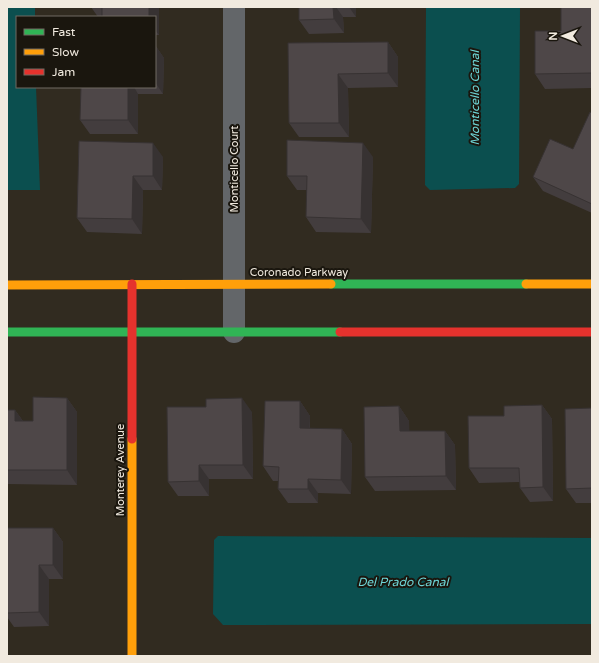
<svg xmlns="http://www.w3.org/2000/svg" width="599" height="663" viewBox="0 0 599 663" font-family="'Varela Round',sans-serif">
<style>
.water{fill:#0b4f4f}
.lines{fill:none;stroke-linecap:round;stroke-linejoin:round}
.street{stroke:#636669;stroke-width:22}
.fast{stroke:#30b455;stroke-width:9}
.slow{stroke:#ff9f0a;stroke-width:9}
.jam{stroke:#e5322d;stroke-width:9}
.wall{fill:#433d3e}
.shaded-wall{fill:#373232}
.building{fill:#4e4748;stroke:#373232}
.labels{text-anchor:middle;stroke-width:4;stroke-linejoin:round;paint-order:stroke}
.street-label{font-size:11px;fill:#f1eadf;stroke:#1a160e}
.water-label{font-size:12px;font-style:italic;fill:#6ed5d6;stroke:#1a160e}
</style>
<rect width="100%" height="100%" fill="#312b20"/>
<path class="water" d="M7 7H35V17H17V87H36L40 190H7Z
M426 7H520L519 184 515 188 430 190 425 185Z
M218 536 592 538V624L223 625 213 614 214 540Z"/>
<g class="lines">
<path class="street" d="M234 7V332"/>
<path class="fast" d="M331 284H526
M7 332H340"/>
<path class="slow" d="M526 284H592
M7 285 331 284
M132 439V656"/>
<path class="jam" d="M132 284V439
M340 332H592"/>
</g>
<path class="wall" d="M91 7H159V35H155V17H98Z
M299 7H356V17H343L344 33 309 34 299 20Z
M592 7V88L545 89 535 74Z
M388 42 398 57V87L348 88 349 137H299L289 123 288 43Z
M155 45 164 58 163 94H138V134H90L80 120 81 87H155Z
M592 113V213L543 191 533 177 573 149Z
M79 141 163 157 162 190H143L142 234 87 232 77 218Z
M373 157 371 233 316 232 306 217 307 190H297L287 176Z
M67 398 77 412V485L7 484V410H15L23 421H33Z
M300 401 310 416V429H342L352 444 351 494 318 493V503H288L278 489 279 481H273L263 466Z
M542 405 552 419 553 501 530 502 520 488V482L479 483 469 468 504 416Z
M399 406 409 421V431H445L455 445 456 490 375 491 365 477Z
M206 407 252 412 253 479H209V496H178L168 482Z
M592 408V503H576L566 489Z
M7 528H53L63 542V579H49V626L14 627 7 617Z"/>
<path class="shaded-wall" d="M149 7H159V35L155 30V17H149Z
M333 7H336L343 17 344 33 334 19Z
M349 7H356V17Z
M388 42 398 57V87L388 73Z
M155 45 164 58 163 94 155 82Z
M338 74 348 88 349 137 339 123Z
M128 87H134L138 94V134L128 120Z
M153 143 163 157 162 190 153 176Z
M363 143 373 157 371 233 361 219Z
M133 176 143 190 142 234 132 219Z
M67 398 77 412V485L67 470Z
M242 398 252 412 253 479 243 465Z
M300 401 310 416 309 443 300 428Z
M542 405 552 419 553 501 543 487Z
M399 406 409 421 410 446 400 431Z
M15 410 25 424 15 421Z
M342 429 352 444 351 494 341 480Z
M445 431 455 445 456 490 446 476Z
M199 465 209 479V496L199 481Z
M308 479 318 493V503L308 489Z
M53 528 63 542V579L53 565Z
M39 565 49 579V626L39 612Z"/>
<path class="building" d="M102 7H149V17H102Z
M299 7H333L334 19 299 20Z
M561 7H592V73L535 74V31H561Z
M388 42V73L338 74 339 123H289L288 43Z
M81 87H128V120H80Z
M590 112 592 113V204L533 177 550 139 573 149Z
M287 140 363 143 361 219 306 217 307 176H287Z
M79 141 153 143V176H133L132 219 77 218Z
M33 397 67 398V470H7V410H15V421H33Z
M242 398 243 465H199V481L168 482 167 407H206V399Z
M265 401H300V428L342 429 341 480 308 479V489H278L279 467 263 466Z
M542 405 543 487 520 488 519 468H469L468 416H504V406Z
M399 406 400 431H445L446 476 365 477 364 407Z
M592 408V488L566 489 565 409Z
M7 528H53V565H39V612L7 613Z
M389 655 425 656H389Z"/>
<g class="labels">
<g class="street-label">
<text transform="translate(234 169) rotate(-90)" y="4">Monticello Court</text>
<text x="299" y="276">Coronado Parkway</text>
<text transform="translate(120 470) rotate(-90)" y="4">Monterey Avenue</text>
</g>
<g class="water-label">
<text transform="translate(475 98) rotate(-90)" y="4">Monticello Canal</text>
<text x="403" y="586">Del Prado Canal</text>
</g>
</g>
<rect width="599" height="663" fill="none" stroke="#f1eadf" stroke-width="16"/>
<rect x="16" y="16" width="140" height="72" fill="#1a160e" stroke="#706b62"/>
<rect x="24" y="29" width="20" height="6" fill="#30b455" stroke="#706b62"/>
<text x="52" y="36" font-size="12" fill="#f1eadf">Fast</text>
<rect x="24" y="49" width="20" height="6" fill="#ff9f0a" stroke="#706b62"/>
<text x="52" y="56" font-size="12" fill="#f1eadf">Slow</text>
<rect x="24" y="69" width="20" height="6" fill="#e5322d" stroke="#706b62"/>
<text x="52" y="76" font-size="12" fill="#f1eadf">Jam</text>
<g transform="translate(563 36) rotate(270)" stroke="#1a160e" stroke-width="3" paint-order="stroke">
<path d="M0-3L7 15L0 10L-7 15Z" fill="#f1eadf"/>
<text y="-6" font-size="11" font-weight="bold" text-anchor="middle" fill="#f1eadf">N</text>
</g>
</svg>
